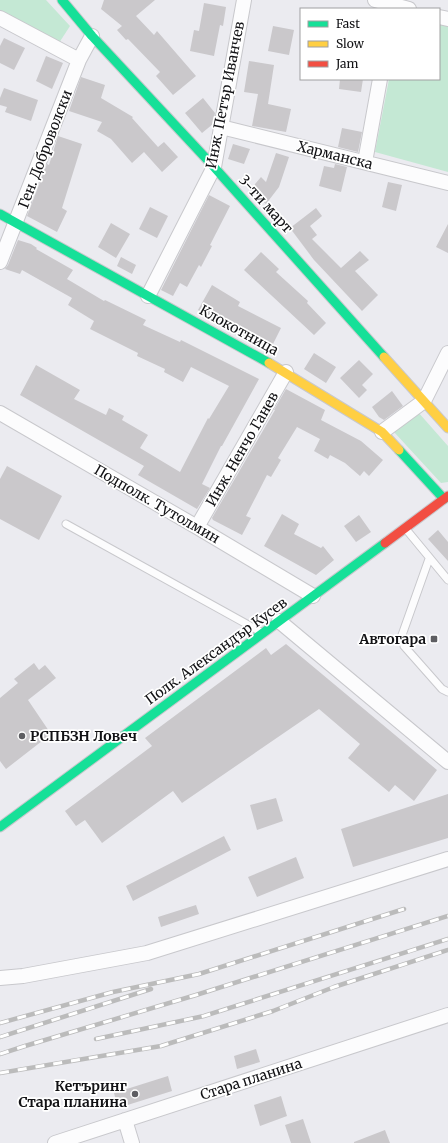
<svg xmlns="http://www.w3.org/2000/svg" width="448" height="1143" viewBox="0 0 448 1143" font-family="Merriweather,serif">
<style>
.green{fill:#c4e8d4}
.building{fill:#cac8cb}
.lines{fill:none;stroke-linecap:round;stroke-linejoin:round}
.lane-casing{stroke:#c8c8cc;stroke-width:9}
.street-casing{stroke:#c8c8cc;stroke-width:16}
.fast-casing{stroke:#c8c8cc;stroke-width:11}
.slow-casing{stroke:#c8c8cc;stroke-width:11}
.jam-casing{stroke:#c8c8cc;stroke-width:11}
.lane{stroke:#fcfcfd;stroke-width:7}
.street{stroke:#fcfcfd;stroke-width:14}
.fast{stroke:#16e098;stroke-width:9}
.slow{stroke:#ffcf43;stroke-width:9}
.jam{stroke:#f24e42;stroke-width:9}
.rail-casing{stroke:#bbb;stroke-width:4.5}
.rail{stroke:#fff;stroke-width:3;stroke-dasharray:9;stroke-linecap:butt}
.poi-dot{fill:#5e5e62;stroke:#fff;stroke-width:1.5}
.labels{text-anchor:middle;stroke-width:3.5;stroke-linejoin:round;paint-order:stroke}
.street-label{font-size:14px;fill:#121215;stroke:#fff}
.poi-label{font-size:14px;font-weight:bold;fill:#121215;stroke:#fff;text-anchor:end}
</style>
<rect width="100%" height="100%" fill="#ebebf0"/>
<path class="green" d="M0 0H46L70 26 59 43 0 12Z
M439 20 448 22V172L375 152 389 79H439Z
M418 412 448 446V482L441 483 394 432Z"/>
<path class="building" d="M104 0H155L136 16 154 35 157 31 196 76 173 95 156 76 160 72 128 39 126 40 117 30 122 26 101 9Z
M204 3 226 7 223 26 220 25 214 56 190 51 194 30 199 31Z
M273 26 294 30 289 55 268 51Z
M4 38 25 48 14 70 0 63V46Z
M46 56 63 63 52 89 36 81Z
M249 61 274 65 268 104 291 109 286 132 252 126 258 94 244 92Z
M81 77 105 85 101 98 133 117 132 118 158 147 164 142 178 157 162 172 144 152 132 163 111 139 97 131 102 122 69 111Z
M340 79H363L361 92 339 89Z
M4 88 38 100 31 121 5 112 7 107 0 105V98Z
M203 98 215 113 213 124 202 133 185 113Z
M342 128 362 132 358 152 338 147Z
M58 136 82 144 62 208 67 211 57 232 27 216 47 164 49 165Z
M233 144 250 149 244 164 228 159Z
M276 153 289 157 279 187 266 204 250 190 261 177 266 182Z
M335 164 347 167 341 192 319 186 324 166 334 168Z
M388 182 402 185 396 211 382 207Z
M209 195 230 206 210 245 212 246 201 267 199 265 187 287 180 283 173 296 161 290Z
M150 207 168 216 157 238 139 229Z
M316 208 322 216 310 226 317 235 312 239 341 268 360 251 369 260 355 271 378 295 362 311 314 260 290 228Z
M111 223 130 234 116 258 98 247Z
M448 224V253L436 247Z
M18 240 31 244 37 248 36 249 73 270 67 279 104 301 105 300 146 320 143 325 180 342 181 340 259 379 222 446H221L202 484 210 488 197 509 138 475 144 466 20 395 36 365 80 390 74 399 106 415 109 408 124 416 122 420 148 435 140 448 180 472 208 418 209 419 229 386 191 367 183 382 164 372 165 369 137 356 138 353 90 329 94 321 68 305 72 298 22 270 20 274 5 269 8 265Z
M261 252 279 269 276 272 308 301 307 303 326 323 314 335 244 270Z
M121 257 136 265 132 274 117 266Z
M212 285 240 302 238 306 281 328 270 350 198 310Z
M314 353 336 367 326 383 304 369Z
M359 360 373 374 362 385 367 390 359 398 340 378Z
M286 389 325 410 321 420 361 441 383 460 369 476 364 471 360 476 345 463 330 455 328 459 314 451 320 439 297 427 278 458 281 460 271 477 267 475 246 516 251 518 242 535 213 520 212 518 275 410H274Z
M392 391 403 406 384 420 379 417 372 407Z
M7 466 62 496 39 540 0 519V479Z
M282 514 299 524 294 534 321 548 323 546 334 560 316 575 264 546Z
M359 515 371 532 356 542 344 526Z
M438 530 448 542V561L428 539Z
M286 644 437 770 414 801 395 785 389 792 348 758 360 744 319 709 182 803 173 791 102 843 85 820 76 826 65 811 152 746 145 738 266 648 271 655Z
M34 663 39 670 45 665 56 678 28 700 51 734 6 769 0 761V698L18 683 14 679Z
M448 794V838L353 867 341 829Z
M276 798 283 821 257 830 250 805Z
M224 836 231 850 133 901 126 886Z
M296 857 304 878 257 897 248 877Z
M196 905 199 914 161 927 158 917Z
M256 1049 260 1062 237 1069 234 1056Z
M168 1076 172 1091 118 1108 114 1093Z
M281 1096 287 1116 260 1126 254 1105Z
M303 1119 311 1143H291L285 1125Z
M385 1130 390 1143H354V1142Z"/>
<g class="lines">
<g class="lane-casing">
<path id="lane" d="M66 524 261 632
M405 528 448 580
M429 559 402 635 404 646 442 689 448 692"/>
</g>
<g class="street-casing">
<path id="street" d="M375 0 409 9
M439 17 448 19
M0 18 79 60
M221 127 448 183
M365 162 380 79
M0 262 79 60 92 36
M148 296 214 167 244 0
M0 413 197 527 313 596
M382 432 424 401 448 353
M197 527 286 372
M279 621 448 762
M0 978 23 976 147 953 448 859
M125 1120 132 1143
M55 1143 448 1015"/>
</g>
<g class="fast-casing">
<path id="fast" d="M62 0 92 36 214 167 384 357
M0 214 269 363
M399 450 444 499
M0 827 385 543"/>
</g>
<g class="slow-casing">
<path id="slow" d="M384 357 448 428
M269 363 382 432 399 450"/>
</g>
<g class="jam-casing">
<path id="jam" d="M385 543 448 496"/>
</g>
<use href="#lane" class="lane"/>
<use href="#street" class="street"/>
<use href="#fast" class="fast"/>
<use href="#slow" class="slow"/>
<use href="#jam" class="jam"/>
<g class="rail-casing">
<path id="rail" d="M0 1023 113 992 199 974 404 909
M0 1037 151 989
M96 1039 204 1016 448 939
M0 1054 25 1046 196 995 448 916
M0 1073 161 1046 273 1011 334 987 448 950"/>
</g>
<use href="#rail" class="rail"/>
</g>
<g class="poi-dot">
<rect x="430" y="635" width="8" height="8" rx="2"/>
<circle cx="22" cy="736" r="4"/>
<circle cx="135" cy="1094" r="4"/>
</g>
<g class="labels">
<g class="street-label">
<text transform="translate(225 95) rotate(-79)" y="5">Инж. Петър Иванчев</text>
<text transform="translate(45 149) rotate(-69)" y="5">Ген. Доброволски</text>
<text transform="translate(335 155) rotate(14)" y="5">Харманска</text>
<text transform="translate(266 204) rotate(48)" y="5">3-ти март</text>
<text transform="translate(239 330) rotate(29)" y="5">Клокотница</text>
<text transform="translate(242 449) rotate(-60)" y="5">Инж. Ненчо Ганев</text>
<text transform="translate(157 504) rotate(30)" y="5">Подполк. Тутолмин</text>
<text transform="translate(216 651) rotate(-36)" y="5">Полк. Александър Кусев</text>
<text transform="translate(251 1079) rotate(-18)" y="5">Стара планина</text>
</g>
<g class="poi-label">
<text x="426" y="644">Автогара</text>
<text x="30" y="741" text-anchor="start">РСПБЗН Ловеч</text>
<text x="127" y="1091">Кетъринг<tspan x="127" dy="16">Стара планина</tspan></text>
</g>
</g>
<rect x="300" y="8" width="140" height="72" fill="#ffffff" stroke="#a0a0a1"/>
<rect x="308" y="21" width="20" height="6" fill="#16e098" stroke="#a0a0a1"/>
<text x="336" y="28" font-size="12" fill="#121215">Fast</text>
<rect x="308" y="41" width="20" height="6" fill="#ffcf43" stroke="#a0a0a1"/>
<text x="336" y="48" font-size="12" fill="#121215">Slow</text>
<rect x="308" y="61" width="20" height="6" fill="#f24e42" stroke="#a0a0a1"/>
<text x="336" y="68" font-size="12" fill="#121215">Jam</text>
</svg>
